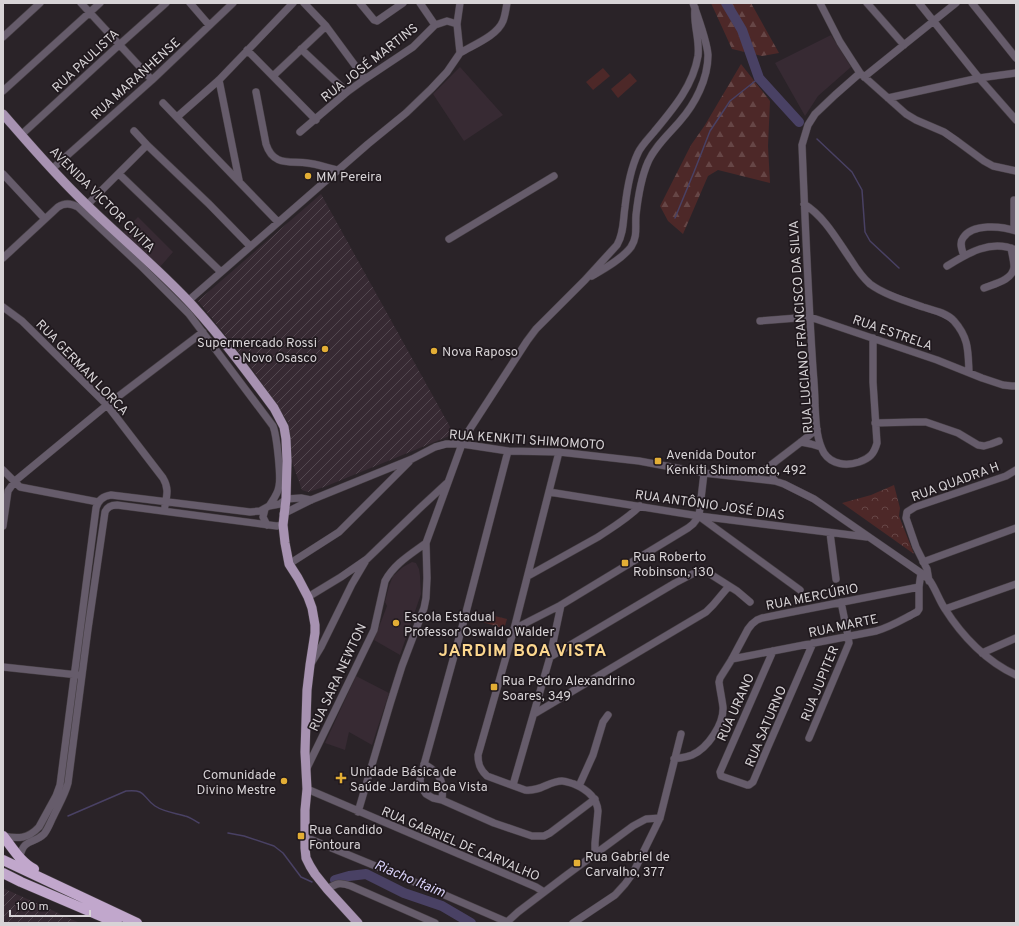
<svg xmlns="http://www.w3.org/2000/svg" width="1019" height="926" viewBox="0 0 1019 926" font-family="Overpass,sans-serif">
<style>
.built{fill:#372a33}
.industrial{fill:url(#industrial-furrows)}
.forest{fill:url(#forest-firs)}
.park{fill:url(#park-crowns)}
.pitch{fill:#4d2828}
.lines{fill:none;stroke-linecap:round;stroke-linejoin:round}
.stream{stroke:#494164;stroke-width:1.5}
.river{stroke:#494164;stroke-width:10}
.minor-casing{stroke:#463f44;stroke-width:8}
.major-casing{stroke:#463f44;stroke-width:10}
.highway-casing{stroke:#463f44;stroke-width:11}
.minor{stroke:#665c6b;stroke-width:7}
.major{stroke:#a792b1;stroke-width:9}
.highway{stroke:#c1a7cc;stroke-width:10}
.poi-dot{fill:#e3ae35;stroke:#20191e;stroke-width:1.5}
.labels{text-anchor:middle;stroke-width:3.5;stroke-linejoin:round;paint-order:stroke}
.street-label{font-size:13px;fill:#d7d3d6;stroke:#20191e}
.poi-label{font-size:13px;fill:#d7d3d6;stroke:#20191e;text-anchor:start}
.water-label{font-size:14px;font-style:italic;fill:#d8d1f8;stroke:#20191e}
.district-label{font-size:17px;font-weight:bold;letter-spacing:1px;fill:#fcd78e;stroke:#20191e}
</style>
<defs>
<pattern id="industrial-furrows" width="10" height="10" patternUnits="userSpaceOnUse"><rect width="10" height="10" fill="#372a33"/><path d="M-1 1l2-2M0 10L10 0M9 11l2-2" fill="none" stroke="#534850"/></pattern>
<pattern id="forest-firs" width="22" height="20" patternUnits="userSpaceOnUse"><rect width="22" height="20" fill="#4d2828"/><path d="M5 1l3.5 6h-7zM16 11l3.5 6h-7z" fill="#664646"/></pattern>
<pattern id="park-crowns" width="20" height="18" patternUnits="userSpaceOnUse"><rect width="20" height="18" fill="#4d2828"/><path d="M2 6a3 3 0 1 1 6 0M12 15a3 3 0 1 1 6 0" fill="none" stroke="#664646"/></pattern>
</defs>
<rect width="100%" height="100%" fill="#2a2328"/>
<path class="built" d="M831 35 851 67 818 96 805 116 775 63Z
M460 67 503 115 464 141 433 94Z
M138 217 173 252 160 267 123 232Z
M412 562 416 563 419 569 420 576 421 594 400 655 374 640 387 606 385 602 389 586 393 576 403 567Z
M356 676 389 693 372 745 349 732 345 750 325 743Z"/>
<path class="industrial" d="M321 194 454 434 324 487 308 492 302 490 291 459 288 422 250 366 198 301Z
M3 888 80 923H3Z"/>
<path class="forest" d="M711 3H751L779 53 762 56 732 49Z
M741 64 770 101 768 146 770 183 718 170 708 176 683 234 668 221 660 206 691 145 705 125Z"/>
<path class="park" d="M894 485 900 508 899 516 914 554 842 503 871 495Z
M474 611 507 619 504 629 477 620V621L472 620Z"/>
<path class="pitch" d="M603 68 610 76 593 90 586 82Z
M630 73 637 81 618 98 611 89Z"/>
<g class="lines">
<path class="stream" d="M817 139 852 172 862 190 865 232 870 241 899 268
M675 218 694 172 710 131 730 101 759 78
M68 816 126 791C147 789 142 797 155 806 164 812 175 813 185 816 190 817 195 821 199 823
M228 833 244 836 274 846 283 853 301 877 312 882"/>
<path class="river" d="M726 3 742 30 759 78 799 122
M335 880 349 876 366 874 404 893 442 906 471 923"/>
<g class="minor-casing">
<path id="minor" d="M81 3 152 80
M190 3 209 25
M304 3 326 26 365 79
M360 3 374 20 377 21 403 3
M420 3 435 25
M820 3 840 42 860 73 888 98 906 114 916 120 944 132 957 141 984 161 993 166 1016 171
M867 3 904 45
M919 3 979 78 1016 120
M972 3 1016 58
M3 37 40 3
M301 49 347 92
M247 50 316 120
M460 53C473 45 497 36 503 21 505 16 506 9 507 3
M860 73 835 95 815 114 808 125 802 145C805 220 808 294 813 369 814 381 815 393 815 405 816 421 816 439 824 453 832 465 847 466 859 462 870 458 874 454 877 443L873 382V338
M273 76 326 26
M864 77 956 3
M219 80 239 180
M3 91 100 3
M256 92 266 144C273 166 289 161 307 163 317 164 328 168 338 170
M888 98 979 78 1016 73
M163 103 278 222
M177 117 219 80 293 3
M134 131 147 145 209 204 250 246
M300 132 347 92 365 79 413 47 435 25 447 21 457 24
M21 135 119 45 166 3
M52 169 152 80 233 3
M3 174 45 219
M119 174 221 272
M804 204C825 217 837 240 851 260 856 268 862 277 870 284 885 295 906 301 923 307 933 310 947 313 954 321 969 338 968 351 969 372
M87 205 147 145
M1014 230V200
M449 239 554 176
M964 256C962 250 959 243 963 238 972 223 1002 226 1016 231
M3 258 58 207C64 203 71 203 78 207L141 266 189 314 273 426C277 436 281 477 279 486 278 494 273 500 269 506
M947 266C968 253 991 239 1016 250
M592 276C604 269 622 259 631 247 638 236 635 227 636 215 638 197 641 178 648 162 655 146 669 134 680 121 695 104 708 79 708 55 707 41 698 17 693 3
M984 288C994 284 1013 280 1014 267 1014 261 1012 254 1011 248
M188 301 368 144 406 113 431 89 447 72 460 53 457 24 460 3
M3 307 22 321 107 405 163 478C169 488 167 495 165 506
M760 321 810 317 937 360 982 378 1003 385 1012 386H1016
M875 423 914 422H926L958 433 978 445 984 446 991 444 999 441
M801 442 811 444 821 447
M508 451 464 620 422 772 420 780 421 787 426 794 433 798 442 800 494 823 532 836H544L550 833 595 799
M559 452 514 629 478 755C478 764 480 770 487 776L525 790C540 792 549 781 562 781 566 781 570 783 574 784 586 789 597 797 598 811L595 843V855
M771 465 772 472 775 481
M3 470 20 487 98 502
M754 478 801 442 817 429
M549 492 699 516 867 537
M265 509 263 517 267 525
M283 514 311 500 412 459 435 447 446 444H462L508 451 559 452 639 461 704 473 775 481 784 484 814 499 921 573C924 576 928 578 930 581 936 590 939 600 945 609 962 636 987 662 1016 675
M699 516 704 473
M700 517 800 590
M3 526 8 491 15 481 107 405 203 332
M830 533 836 579
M923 562 1016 528
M289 564 339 532 409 462
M528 576C551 563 575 550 598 537 613 527 627 519 640 506
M929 581 927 569 916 547 906 518 907 512 915 507 1006 476 1016 470
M308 597 341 577 367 559 420 508 447 483
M945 609 1016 584
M514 629 561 605 688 528 693 524 699 516
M773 651 720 772 721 776 747 785H749L753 782 767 749 813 643
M982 653 1016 638
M550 657 675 583 698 571 700 570 707 572 737 591 750 602
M732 659 876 631C891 627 903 619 917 612L919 609V587L921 573
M312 662 321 647 352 584 365 562
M3 667 78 675
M534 714 706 612 713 605 729 586
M809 738 849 643 848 636 841 602
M674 759C680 758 687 757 692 755 708 748 724 724 723 707 722 699 720 690 719 682L720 678 732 659 748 629 752 624 757 620 762 618 787 613 919 587
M424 764C441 773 444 782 442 800
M306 770 374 630 385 581C394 564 411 554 426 543
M513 785 550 657 561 605
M579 786 593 755 603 722 608 715
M307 789 536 887 544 892
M358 812 390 704 402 666 424 608 426 598 427 578 426 543 462 444 466 435 527 341 536 329 585 280 617 245C624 233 623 220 625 207 627 189 630 170 638 153 641 146 649 138 654 132 673 109 693 86 698 56 700 40 693 24 695 8
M3 836C18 839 28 839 39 827L56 796 60 785 96 508C98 501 103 496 111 495L250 512 260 511 269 506 280 504 286 499 301 498 311 500
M305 837 424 886 507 922
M20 856C24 838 34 844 44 834 48 829 50 823 53 817 58 806 65 795 68 783L88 629 105 512C107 507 111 505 117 505L269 525 277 526 283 525
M327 889C337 883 340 882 351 886L435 923
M506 923 518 912 564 877 633 826 646 819 660 818
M573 923 615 895 625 884 633 873 660 818 681 734"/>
</g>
<g class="major-casing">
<path id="major" d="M3 114C30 145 57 177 87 205 122 239 160 270 193 306 222 338 248 373 274 408L284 427 286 439 287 461 286 499 283 525 285 543 289 564 298 578 308 597 312 608 315 625V633L310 665 307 690 305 752 307 789 305 810V848L306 858 310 866 315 874 327 889 358 923"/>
</g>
<g class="highway-casing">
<path id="highway" d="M3 836C12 847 21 863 34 869
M3 860 137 923
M3 873 21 882 117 923"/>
</g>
<use href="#minor" class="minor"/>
<use href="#major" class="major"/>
<use href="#highway" class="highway"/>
</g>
<g class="poi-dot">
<circle cx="308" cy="176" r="4"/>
<circle cx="325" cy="349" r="4"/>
<circle cx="434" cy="351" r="4"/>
<rect x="654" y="457" width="8" height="8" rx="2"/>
<rect x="621" y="559" width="8" height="8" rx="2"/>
<circle cx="396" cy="623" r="4"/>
<rect x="490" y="683" width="8" height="8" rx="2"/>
<path d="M339 772h4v4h4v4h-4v4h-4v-4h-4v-4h4z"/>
<circle cx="284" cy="781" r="4"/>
<rect x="297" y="832" width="8" height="8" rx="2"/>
<rect x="573" y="859" width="8" height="8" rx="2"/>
</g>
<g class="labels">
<g class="street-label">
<text transform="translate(85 60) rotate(-43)" y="5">RUA PAULISTA</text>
<text transform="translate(369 62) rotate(-38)" y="5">RUA JOSÉ MARTINS</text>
<text transform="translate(135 78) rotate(-42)" y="5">RUA MARANHENSE</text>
<text transform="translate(103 199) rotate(45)" y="5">AVENIDA VICTOR CIVITA</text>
<text transform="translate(800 327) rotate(-94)" y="5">RUA LUCIANO FRANCISCO DA SILVA</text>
<text transform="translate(893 332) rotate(19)" y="5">RUA ESTRELA</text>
<text transform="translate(83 367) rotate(46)" y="5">RUA GERMAN LORCA</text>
<text transform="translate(527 439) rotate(4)" y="5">RUA KENKITI SHIMOMOTO</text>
<text transform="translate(955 481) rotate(-20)" y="5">RUA QUADRA H</text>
<text transform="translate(710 504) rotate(8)" y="5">RUA ANTÔNIO JOSÉ DIAS</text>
<text transform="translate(812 596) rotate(-11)" y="5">RUA MERCÚRIO</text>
<text transform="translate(843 625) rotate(-12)" y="5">RUA MARTE</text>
<text transform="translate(337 677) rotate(-65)" y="5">RUA SARA NEWTON</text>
<text transform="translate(819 683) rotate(-68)" y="5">RUA JUPITER</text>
<text transform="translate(735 707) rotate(-66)" y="5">RUA URANO</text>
<text transform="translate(765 726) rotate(-67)" y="5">RUA SATURNO</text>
<text transform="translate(461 843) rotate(23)" y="5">RUA GABRIEL DE CARVALHO</text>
</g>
<g class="poi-label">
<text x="316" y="181">MM Pereira</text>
<text x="317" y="347" text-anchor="end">Supermercado Rossi<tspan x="317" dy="15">- Novo Osasco</tspan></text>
<text x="442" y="356">Nova Raposo</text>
<text x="666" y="459">Avenida Doutor<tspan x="666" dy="15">Kenkiti Shimomoto, 492</tspan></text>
<text x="633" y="561">Rua Roberto<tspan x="633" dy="15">Robinson, 130</tspan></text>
<text x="404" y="621">Escola Estadual<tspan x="404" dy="15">Professor Oswaldo Walder</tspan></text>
<text x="502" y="685">Rua Pedro Alexandrino<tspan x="502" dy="15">Soares, 349</tspan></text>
<text x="350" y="776">Unidade Básica de<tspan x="350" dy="15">Saúde Jardim Boa Vista</tspan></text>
<text x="276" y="779" text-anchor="end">Comunidade<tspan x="276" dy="15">Divino Mestre</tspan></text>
<text x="309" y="834">Rua Candido<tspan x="309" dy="15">Fontoura</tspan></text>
<text x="585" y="861">Rua Gabriel de<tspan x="585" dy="15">Carvalho, 377</tspan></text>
</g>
<g class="water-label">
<text transform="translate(410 878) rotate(23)" y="5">Riacho Itaim</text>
</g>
<g class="district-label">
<text x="523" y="656">JARDIM BOA VISTA</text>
</g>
</g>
<rect width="1019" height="926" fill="none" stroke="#d7d3d6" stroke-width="8"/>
<path d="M10 910v6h80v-6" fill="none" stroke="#d7d3d6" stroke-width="2"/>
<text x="16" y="910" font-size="12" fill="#d7d3d6" stroke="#20191e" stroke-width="3" paint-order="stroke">100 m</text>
</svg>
